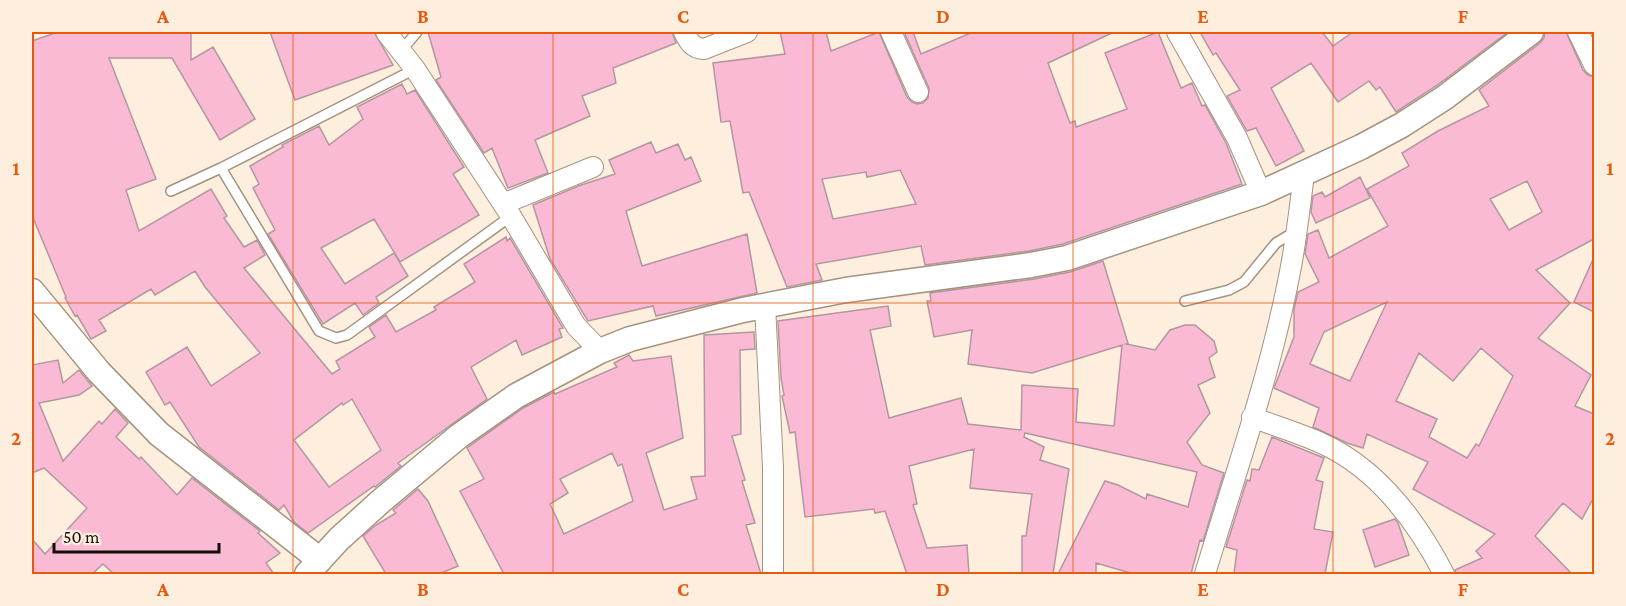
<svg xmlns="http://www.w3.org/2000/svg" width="1626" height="606" viewBox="0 0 1626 606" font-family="'Crimson Pro',serif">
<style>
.building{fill:#fabad4;stroke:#b297a1;stroke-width:1.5;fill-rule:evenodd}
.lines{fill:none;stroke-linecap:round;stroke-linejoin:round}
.service-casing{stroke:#a59380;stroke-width:12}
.minor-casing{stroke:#a59380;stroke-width:22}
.tertiary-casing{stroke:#a59380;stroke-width:27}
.service{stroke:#fff;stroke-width:9}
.minor{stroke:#fff;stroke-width:20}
.tertiary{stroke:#fff;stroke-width:24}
.grid{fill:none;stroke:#e8590c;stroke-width:1.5;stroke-opacity:0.55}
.neatline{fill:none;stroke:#e8590c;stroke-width:2}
.grid-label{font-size:20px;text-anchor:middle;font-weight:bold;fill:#e8590c}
</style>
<rect width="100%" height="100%" fill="#fdeedd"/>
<path class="building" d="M58 32H191V60L213 47 255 119 220 140 172 58H109L156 179 126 190 139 231 211 189 227 216 224 218 244 247 257 240 265 255 244 268 332 374 340 369 336 361 375 337 369 327 386 315 396 332 436 310 434 307 475 282 464 264 506 237 507 241 510 238 563 328 559 329 562 337 522 355 516 340 471 367 487 399 398 463 401 466 375 487 374 486 308 533 294 522 284 505 279 510 199 447 170 402 165 405 146 372 187 347 211 386 260 353 205 287 195 271 155 295 151 289 99 320 106 331 91 339 77 315 75 316 65 298 66 297 34 220 32 210V41ZM352 399 381 450 329 487 294 440 342 403 343 405Z
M270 32H374L393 65 295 100Z
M428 32H672L676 43 613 68 616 83 582 96 590 116 535 140 548 173 508 188 492 148 484 153 436 80 441 77Z
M780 32H826L831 51 879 32 907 97 912 102 917 104 923 103 928 98 929 88 904 32H913L921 54 973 32H1114L1048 63 1070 123 1075 121 1076 127 1127 109 1105 53 1158 32 1181 88 1192 83 1202 106 1205 105 1226 143 1242 184 1063 244 1029 251 925 265 921 246 816 264 822 280 787 287 749 192 743 193 730 121 721 122 713 63 785 54ZM900 170 916 204 833 219 822 179 866 172 867 177Z
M1200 32H1322L1333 46 1353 32H1508L1436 86 1396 112 1380 87 1376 90 1369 81 1338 102 1311 63 1271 88 1304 151 1276 166 1256 128 1247 131 1227 96 1240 90 1216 53 1213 55Z
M1545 32H1566L1583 70 1588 75 1594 77V239L1536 270 1570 303 1538 338 1591 375 1575 406 1594 414V497L1582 519 1563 503 1535 536 1572 574H1456L1455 570 1482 558 1476 551 1495 534 1413 489 1428 462 1367 434 1363 448 1347 443 1313 427 1319 408 1274 388 1294 337V309L1298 292 1319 282 1305 254 1308 234 1318 230 1329 258 1388 226 1367 189 1409 166 1402 153 1438 131 1489 106 1479 90 1540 43 1544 38ZM1527 181 1542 212 1509 230 1490 199ZM1387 302 1350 381 1310 364 1324 332ZM1481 348 1513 376 1479 446 1476 444 1467 458 1429 437 1437 419 1396 401 1419 353 1453 381Z
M402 84 407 94 415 90 464 167 453 174 479 215 400 262 374 219 321 248 345 284 394 253 408 276 376 297 379 303 363 315 355 303 323 324 268 234 275 230 253 188 259 184 250 166 283 147 282 145 319 126 329 145 363 119 357 107Z
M651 142 656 153 678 144 685 160 691 157 701 181 626 211 642 266 747 234 757 293 656 316 653 306 588 321 550 259 533 205 581 185 615 174 609 160Z
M1360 177 1370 198 1316 223 1311 212 1313 196 1322 192 1325 197Z
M1594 257V312L1574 302Z
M1103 261 1128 343 1126 344 1155 350 1170 330 1185 325H1195L1214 341 1217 352 1209 358 1215 377 1198 385 1210 413 1187 442 1202 465 1224 473 1203 541 1200 540 1191 574H1134L1096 563V574H1058L1105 481 1118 485 1146 499 1147 494 1188 507 1197 472 1025 433 1024 437 1044 447 1040 460 1069 469 1053 574H1022V536H1026L1032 494 970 488 974 449 909 466 917 504 913 505 927 548 967 545 969 574H907L885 511 875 513 874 509 805 517 795 432 790 433 782 396 784 395 781 378 778 321 888 306 891 326 870 330 889 418 961 398 968 424 1021 430 1022 385 1078 389 1076 422 1114 426 1122 345 1032 373 968 364 972 330 934 337 927 301H931L930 293 1034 279 1070 272Z
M754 332 755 349 740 350 741 434 732 436 745 480 742 481 755 523 746 525 761 574H504L460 491 484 479 467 448 523 408 554 392 555 394 617 367 614 363 629 355 633 361 671 356 683 438 646 453 664 510 697 499 691 477 705 476 704 335ZM612 453 618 466 622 464 633 501 564 534 550 504 568 493 560 479Z
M58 360 63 383 79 370 92 386 79 395 39 403 63 461 99 421 102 424 115 409 128 423 116 437 139 459 141 457 177 495 192 478 260 531 258 533 280 553 266 563 274 574H114L103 564 92 574H32V539L45 554 87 508 44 468 32 473V365Z
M1272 437 1324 458 1316 480 1323 482 1314 529 1333 532 1325 574H1234L1237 550 1226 547 1247 480 1250 481 1252 469 1259 470Z
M418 489 428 501 458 566 439 574H386L363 536 376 525 396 513 393 510Z
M1395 519 1398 523 1409 555 1375 567 1363 530Z"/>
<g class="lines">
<g class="service-casing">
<path id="service" d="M401 51 417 32
M221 168 319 331 336 338 347 335 511 216
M171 191 221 168 415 69
M1185 301 1229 290 1244 282 1276 243 1296 231"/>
</g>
<g class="minor-casing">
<path id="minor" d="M386 32 415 69 511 216 576 326 600 351
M684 32C689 42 692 48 704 49L747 32
M891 32 918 92
M1177 32 1237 138 1261 193
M1578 32 1594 65
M503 204 593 167
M765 305 773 468V574
M1252 417C1275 426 1299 433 1321 443 1377 468 1417 522 1444 574
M1205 574C1236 471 1273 367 1292 261 1297 233 1300 204 1304 175"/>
</g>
<g class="tertiary-casing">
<path id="tertiary" d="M32 291 99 372 159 434 320 560
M307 574 339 539 381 501 459 436 516 396 600 351 630 339 743 310 846 290 1031 265 1067 258 1261 193 1361 147 1402 125 1444 98 1531 32"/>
</g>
<use href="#service" class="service"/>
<use href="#minor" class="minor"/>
<use href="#tertiary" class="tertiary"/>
</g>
<path class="grid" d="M293 32V574M553 32V574M813 32V574M1073 32V574M1333 32V574M32 303H1594"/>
<rect width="1626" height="606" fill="none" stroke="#fdeedd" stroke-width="66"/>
<path d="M54 543v9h165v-9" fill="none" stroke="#140e07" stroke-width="3"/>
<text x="63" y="543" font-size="18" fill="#140e07" stroke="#fdeedd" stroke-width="4.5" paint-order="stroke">50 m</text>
<rect x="33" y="33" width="1560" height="540" class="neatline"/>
<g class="grid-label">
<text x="163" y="23">A</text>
<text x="423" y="23">B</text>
<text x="683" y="23">C</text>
<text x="943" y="23">D</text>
<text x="1203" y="23">E</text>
<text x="1463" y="23">F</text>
<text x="16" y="175">1</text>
<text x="1610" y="175">1</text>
<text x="16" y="445">2</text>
<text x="1610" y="445">2</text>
<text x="163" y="596">A</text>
<text x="423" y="596">B</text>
<text x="683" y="596">C</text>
<text x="943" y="596">D</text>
<text x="1203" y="596">E</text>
<text x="1463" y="596">F</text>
</g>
</svg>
